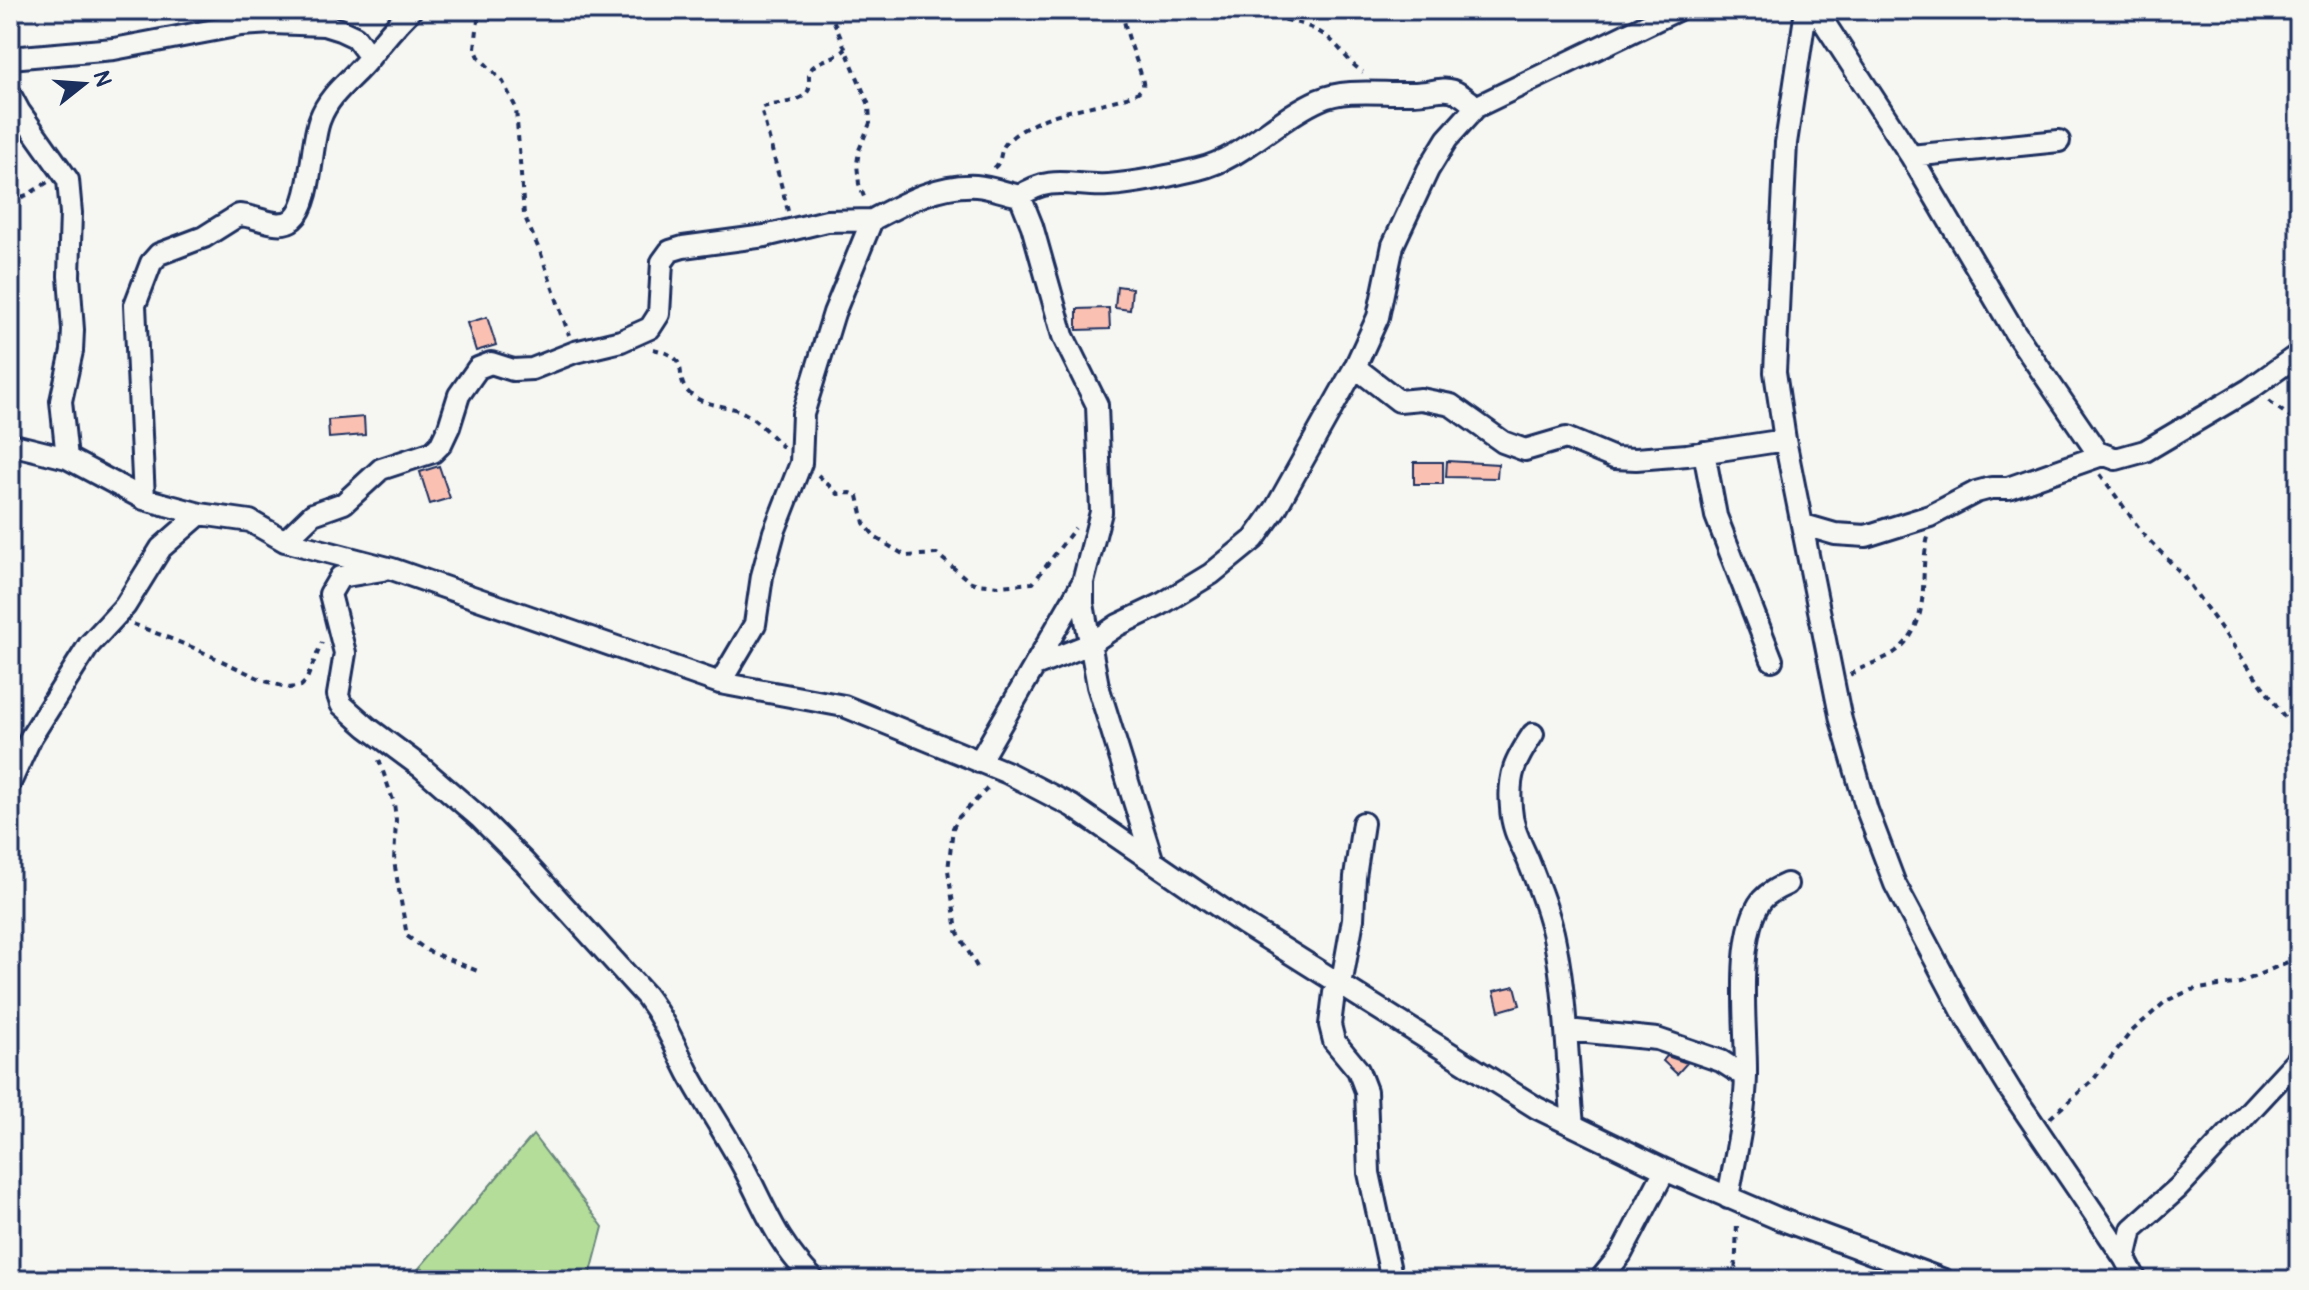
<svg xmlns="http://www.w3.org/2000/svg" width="2309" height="1290" viewBox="0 0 2309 1290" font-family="Pangolin,sans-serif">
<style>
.green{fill:#b4dd99;stroke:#68867c;stroke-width:2}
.building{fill:#fac0b2;stroke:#1b2f5e;stroke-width:2}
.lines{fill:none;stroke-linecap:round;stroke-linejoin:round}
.street-casing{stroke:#1b2f5e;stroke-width:26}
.path{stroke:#1b2f5e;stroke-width:4;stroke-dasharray:6 6;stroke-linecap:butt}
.street{stroke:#f6f6f2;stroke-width:20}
</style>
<rect width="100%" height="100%" fill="#f6f6f2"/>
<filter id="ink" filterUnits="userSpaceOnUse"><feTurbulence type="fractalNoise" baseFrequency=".0125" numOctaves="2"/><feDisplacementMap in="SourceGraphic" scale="16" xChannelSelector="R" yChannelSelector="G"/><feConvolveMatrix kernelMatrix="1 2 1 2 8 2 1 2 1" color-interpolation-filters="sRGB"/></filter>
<g filter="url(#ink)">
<path class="green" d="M533 1135 603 1227 589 1280H409Z"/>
<path class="building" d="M1117 286 1132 288 1130 310 1115 308Z
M1109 308 1110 329 1077 330V309Z
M487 317 496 345 476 351 467 323Z
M364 417 365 435 329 438 328 420Z
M1447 461 1498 464 1497 478 1446 477Z
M1414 462H1443V484H1414Z
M439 466 450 498 430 504 420 472Z
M1515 986 1520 1005 1499 1011 1494 991Z
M1667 1056 1687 1063 1677 1074 1663 1061Z"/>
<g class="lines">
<g class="street-casing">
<path id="street" d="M1806 10 1786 143 1775 372 1785 440 1841 720 1867 810 1895 884 1965 1016 2011 1091 2125 1259 2136 1280
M1816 10 1911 156 2014 331 2097 452 2116 459 2145 451 2250 389 2299 354
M10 58 114 49 241 25 272 23 324 25 340 30 355 37 370 57
M10 94 19 111 68 180 71 213 69 276 73 330 72 351 61 401 67 458
M1911 156 2059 141
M1355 367 1399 401 1421 399 1451 405 1503 442 1525 450 1566 438 1614 458 1636 459 1687 455 1785 440
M10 444 67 458 144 499 200 514 250 521 285 541 392 569 720 683 844 706 1008 773 1072 806 1244 924 1537 1108 1665 1170 1777 1218 1944 1280
M1704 452 1716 516 1772 660
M144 499 135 305 151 263 159 254 204 237 239 215C255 215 279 231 293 219 313 202 310 143 320 119 330 92 354 78 370 57 383 40 396 25 411 10
M1804 525 1835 534 1866 536 1930 516 1976 492 1991 488H2008L2102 455
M285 541 313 514 344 503 381 469 433 452 441 444 449 427 459 395 478 368 491 363 513 370 532 369 575 352 621 341 650 328 659 314 662 262 670 251 683 247 765 236 827 221 872 220
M383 570 340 577 330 594 345 653 338 695 341 704 367 727 421 767 480 818 525 863 646 996C665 1021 676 1049 690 1076 708 1109 729 1139 746 1172 769 1217 777 1242 814 1280
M1083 582V604L1098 686 1152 859
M1035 666 1090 644 1118 625 1160 605 1211 574 1254 539 1276 508 1355 367 1378 317 1393 245 1428 170 1447 139 1476 107 1677 10
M720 683 755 624 762 576 774 532 801 463 803 414 834 313 872 220C904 203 938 184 976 186 990 187 1006 193 1020 196 1052 174 1072 187 1108 185 1138 183 1168 176 1198 169 1244 158 1276 119 1319 100 1346 88 1381 94 1410 93 1445 93 1446 79 1476 107
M1533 734C1515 761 1508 774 1511 808 1512 828 1520 842 1528 860 1538 885 1550 915 1555 942 1567 1002 1567 1064 1573 1125
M979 762 1083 582 1101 512 1097 405 1063 336 1032 226 1020 196
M10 783 31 737 89 645 125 606 161 548 200 514
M1339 984 1334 993 1330 1025 1334 1041 1358 1070 1366 1091 1369 1173 1392 1280
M1341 986 1353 919 1355 877 1363 823
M1567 1030 1657 1039 1721 1061 1746 1077
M1728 1198C1735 1157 1745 1117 1746 1076 1747 1031 1734 935 1762 900 1769 892 1778 888 1787 884
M2125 1259 2132 1229 2178 1188 2299 1058
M1600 1280 1621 1254 1665 1170"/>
</g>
<path class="path" d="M454 10 478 20 475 48 479 57 503 82 516 108 524 215 541 254 569 335
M829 10 869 105 870 123 859 150 857 164 859 184 866 202
M1250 10C1276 20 1304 20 1327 37 1341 47 1348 63 1363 72
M994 168C1002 162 999 155 1004 146 1012 132 1046 117 1062 113 1076 108 1139 99 1143 87 1146 79 1122 30 1123 10
M10 201 27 195 48 182
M788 211 761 108C772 103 801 104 808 91 812 83 805 75 813 67 822 59 836 58 846 49
M653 349C698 359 668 379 693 396 707 406 725 405 740 411 755 417 771 436 783 447
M2269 401 2299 424
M2100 474 2144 535 2182 574 2299 737
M818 475 838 494 851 493 858 496 864 523 876 538 906 556 937 554 969 581 977 584 999 586 1033 583 1075 528
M133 624 194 648 265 681 289 688 301 686 306 681 322 642
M1850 675C1865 664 1885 661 1899 649 1933 619 1918 575 1928 537
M379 760 394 803 396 820 394 861 407 936 428 951 480 972
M977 967 957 931 948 870 953 828 958 818 990 786
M2050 1118 2093 1080 2131 1032 2166 1001 2191 990 2240 983 2299 957
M1735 1280 1737 1223"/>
<use href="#street" class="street"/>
</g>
</g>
<rect width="2309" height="1290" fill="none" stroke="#f6f6f2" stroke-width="40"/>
<rect x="20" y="20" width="2269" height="1250" fill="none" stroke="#1b2f5e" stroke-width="3" filter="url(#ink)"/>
<g transform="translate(84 84) rotate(73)" stroke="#f6f6f2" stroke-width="6" paint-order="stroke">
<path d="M0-6L14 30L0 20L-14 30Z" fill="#1b2f5e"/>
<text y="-12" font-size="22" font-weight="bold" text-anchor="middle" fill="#1b2f5e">N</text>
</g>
</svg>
